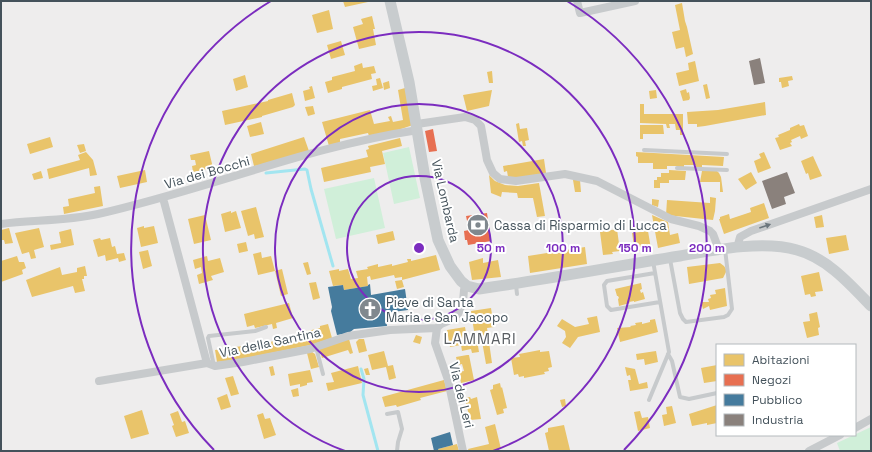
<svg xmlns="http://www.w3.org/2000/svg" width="872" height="452" viewBox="0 0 872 452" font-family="'Space Grotesk',sans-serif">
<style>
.green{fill:#d0efd9}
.homes{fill:#e9c46a}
.shops{fill:#e76f51}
.public{fill:#457b9d}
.industry{fill:#8a817c}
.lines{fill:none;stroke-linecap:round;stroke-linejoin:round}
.stream{stroke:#a2e5f0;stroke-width:3}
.lane{stroke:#c7cacc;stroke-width:4}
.street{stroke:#c7cacc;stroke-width:8}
.secondary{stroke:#c8ccce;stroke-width:11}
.oneway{fill:#6b767d}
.ring{fill:none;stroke:#7b2cbf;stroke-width:2}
.labels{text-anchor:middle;stroke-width:4;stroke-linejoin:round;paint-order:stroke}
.street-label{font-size:13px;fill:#44525b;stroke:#fff}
.poi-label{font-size:13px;fill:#44525b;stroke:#fff;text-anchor:start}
.quarter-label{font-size:15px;letter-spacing:1px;fill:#595d62;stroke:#fff}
.centre{fill:#7b2cbf;stroke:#fff;stroke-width:2}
.ring-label{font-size:12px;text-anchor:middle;font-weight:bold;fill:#7b2cbf;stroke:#fff;stroke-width:4;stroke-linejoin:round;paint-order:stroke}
</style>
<rect width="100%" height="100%" fill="#eeeded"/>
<path class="green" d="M409 147 420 198 394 204 383 153Z
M374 178 385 228 336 239 324 189Z
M871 427V451H840L837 443Z"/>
<path class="homes" d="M343 1H368V2L345 7Z
M682 3 685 21 687 27 693 54 686 57 684 47 676 49 672 32 680 30 675 5Z
M329 10 333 29 317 33 312 15Z
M372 16 375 29H373L376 45 359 49 353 27 363 24 361 19Z
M341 41 345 55 331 59 327 45Z
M695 61 699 81 679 86 676 73 689 70 688 63Z
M362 63 363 68 374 66 376 73 371 74 372 79 342 87V89L328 93 325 82 332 80V77L355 71 354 66Z
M492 71 493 83H489L487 72Z
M245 75 248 87 236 91 233 79Z
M792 76 793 80 788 81 789 86 782 88 781 82H779V78Z
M380 78 383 88 373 91 372 86 377 85 376 79Z
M389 81 390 88 384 90 383 83Z
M707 84 710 98 706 99 703 85Z
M312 86 315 98 305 101 303 91 310 89 309 87Z
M405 88 413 125 392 132 369 136 368 133 340 139V144L329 146 322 122 370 110 374 124 390 121 388 117 391 116 393 122 403 120 398 90Z
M686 89 687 93 689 92 690 98 689 100 683 101 680 91Z
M492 90 489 106 467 111 463 95Z
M656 90 657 98 650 99 649 91Z
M292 93 295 105 293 107 262 116V117L225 125 222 111 268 101V100Z
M765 102 766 115 705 126 697 127V124H688L687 112 718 110Z
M640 104H644V114H683V135H680V130H676L675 124H669L670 128H667L666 124 640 123Z
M313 106 315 114 308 116 305 107Z
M261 122 264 134 250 137 247 126Z
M519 123 520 129 527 128 529 140 525 141 526 146H523L522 141 519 142 516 124Z
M799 124 800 126 804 125 808 136 801 139 800 136 791 140 792 142 790 143 792 146 780 150 775 138 779 137 778 135 790 130V128Z
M640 125H663L664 134H643V139H640Z
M50 137 53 147 30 154 27 144Z
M304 137 309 151 262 165 254 166 251 154Z
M400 138 402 146 382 151 385 164 370 167 371 172 324 182 321 168 368 157 366 150 369 149 368 146Z
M84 144 86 151 80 153 77 145Z
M209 151 213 168 193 172 192 166 196 165 195 160H191L190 155Z
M86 152 93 160 97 175 90 176 89 168 49 179 47 169 80 160 78 155Z
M636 152 724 157 723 166 702 165V167H696V165H684V168H677L678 166H667V169H653V163H638V157L636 156Z
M764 152 771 168 758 173 754 161 761 158 759 154Z
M813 156 822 176 810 180 808 173 806 174 801 161Z
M544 159 546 173 518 178 508 177 507 171 504 172 503 166Z
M145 170 147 182 120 188 117 176Z
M669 170 686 171 685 180H669V183H660V188H654V180H657V177H661V173H669Z
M41 171 43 178 34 180 32 174Z
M702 171H717L719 173 721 177 723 192H720V182H700Z
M751 172 757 183 746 190 738 179Z
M489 175 495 181 505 185 518 186 539 183 545 216 537 217 533 198H518L517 193 502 192 501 197 491 193Z
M573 180H580L581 192H575Z
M100 186 103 206 64 214 63 207 69 206 68 199 95 193 94 187Z
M710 197 716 198 715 211 713 220 666 215 667 200 710 203Z
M652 199 659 200 658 207 652 205Z
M764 203 769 218 724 234 719 219H720V217L729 214 730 219 751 212 750 208Z
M256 207 264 237 255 239 254 234 248 236 241 211Z
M231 211V213L236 211 241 228 225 232 221 214Z
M205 215 211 240 194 244 188 219Z
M652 215 668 222 670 235 678 233 680 243 658 248Z
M822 215 824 227 816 228 814 217Z
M144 226V228L154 226 158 243 141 247 137 228Z
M9 228 13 243 5 244 4 240H1V230Z
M39 228 44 247 34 250 36 258 31 259 29 252 22 254 15 233Z
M71 229 74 245 51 250 50 245 61 243 59 232Z
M617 229 620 251 612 252 613 254 603 255 600 232Z
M393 231 395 240 378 244 376 235Z
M648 231 651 249 645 250 644 247H639L640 251 635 252 632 233Z
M846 235 849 250 829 254 826 238Z
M100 238 101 240 110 238 112 247 115 246 117 254 124 253 126 260 119 262 118 258 106 261 105 255 98 257 93 240Z
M246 242 248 251 239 253 237 244Z
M585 247 587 264 530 273 528 256Z
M148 250 152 266 143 269 139 252Z
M261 252 262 258 271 256 275 271 258 275 253 254Z
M436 255 440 270 402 280V277L395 278 394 275 371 280 370 276 367 277 368 286 344 290 343 285 333 286 329 271 339 269V271L348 269 351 279 358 278 356 271 368 269 367 267 378 264V267L392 264V266L408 262 407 259H411V261Z
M17 256 19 262H24L26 268 22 270 23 274 1 282V261Z
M207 256 208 261 220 258 224 272 211 276 213 280 199 284 197 275 202 273 201 267 195 269 193 260Z
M483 258V263L498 260 501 277 472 280 469 262Z
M308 262 311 274 307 275 303 263Z
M720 263 724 266 726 269V272L723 278 689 284 687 267Z
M85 266 87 276H84V279H82L85 291 75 293 73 286 32 297 26 280 60 267 62 275 77 272V268Z
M282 269 288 294 281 296 275 271Z
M819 272 823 291 815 292 816 296 811 297 810 294 805 295 801 276Z
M402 280 404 287 397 289 395 281Z
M316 282 320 298 313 300 309 283Z
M641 283 642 289 640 290 641 293 643 292 645 299 634 302V301L629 302 630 303 619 306 618 299 619 298 618 296H617L615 289Z
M725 288 727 306 710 310 709 306 703 309 701 302H709L708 299 711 298 710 295 716 294 715 290Z
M289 303 293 318 276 323 277 328 273 329 272 324 255 328 254 325 247 327 244 314Z
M491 308 494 327 487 328 492 363 486 364 480 330 474 331 471 311Z
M817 312 820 327 818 328 819 335 807 338 803 322 810 321 809 314Z
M597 316 600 332 578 337 570 348 562 343 566 337 565 331 557 326 562 319 575 327 589 324 587 318Z
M655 319 658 332 620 342 617 328 631 327 630 326 636 325 635 323 642 322V324L650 322V320Z
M328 324 332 338 311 345 237 360 217 362 215 350 296 338 295 334 320 328V326Z
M465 327 468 344 471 343V341L477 340 479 352 472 353 471 349 462 351 461 345 450 347 447 330Z
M416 335 422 337 420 344 413 342Z
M499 335 501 341 496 342 495 336Z
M349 339 353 353 350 354 348 350 322 358 319 348Z
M359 339H364L367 351 359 353 356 342Z
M540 350V352L549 351 552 367 548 368 549 371 544 372 545 374 524 378V376L519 377 518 374 514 375 511 358 520 357 519 354Z
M384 351 388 366 393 365 396 378 389 380 386 367 372 370 368 355Z
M656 351 658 362 645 365 644 359 637 360 636 354Z
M312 352 315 354 319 367 311 369 307 353Z
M467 355H469L474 380 461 383 459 372 464 371 462 364 458 365 456 357Z
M717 365V381L704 383 701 368Z
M273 366 275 375 271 376 269 367Z
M358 366 362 383 328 391 326 383 334 382 331 373Z
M625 367 635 369 639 384 647 382 648 388 630 391 628 380H631L630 375 627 376Z
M368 368 370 375H366L364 369Z
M310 370 313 382 307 383V385L300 387V384L290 386 288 374Z
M233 376 239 394 231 396 225 378Z
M444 380 447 391 420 398 421 400 397 407 396 405 385 407 382 397Z
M500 383 501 388 502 387 507 408 503 409 504 413 497 415 490 390 493 389V385Z
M298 388 299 396 293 397 291 390Z
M227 394 231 407 221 410 217 398Z
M470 397 471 399 477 397 481 419 470 420 465 398Z
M565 399 566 406 562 407 560 400Z
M717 405V423L707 425V423L692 426 689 414Z
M672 406 676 423 664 426 662 415 667 414 666 407Z
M142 410 149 434 131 439 124 416Z
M178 411 182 422 185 421 189 433 176 437 172 426 174 425 170 414Z
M640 411 642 418 648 417 650 428 638 431 634 412Z
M263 413 265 419 270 418 276 435 264 439 257 415Z
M495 424 501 449H499V451H469L468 449 489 444 485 427Z
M564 425 570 450 566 451H549L545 433 548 432V428Z
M457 444 459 451H439L438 449Z"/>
<path class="shops" d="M433 129 437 151 429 152 425 131Z
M487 213 491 241 468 245 467 240H465L464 231 469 230 466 216Z"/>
<path class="public" d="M370 284 371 295 405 289 408 310 385 313 387 326 354 329 349 333 337 335 331 311 332 307 328 287 343 285 344 290 368 286V285Z
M450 432 453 445 438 449 439 451H434L431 438Z"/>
<path class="industry" d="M760 58 765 83 754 85 749 61Z
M787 172 795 193 784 197 786 204 772 209 762 181Z"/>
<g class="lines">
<path class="stream" d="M266 173 305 169 307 170 311 189 333 266
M361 369 364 379 363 395 378 451"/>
<path class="lane" d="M644 150 727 154
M677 168 727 170
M670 259 680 313 683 319 686 322 724 317 728 315 732 309 725 249
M655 273 607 281 604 285 607 306 611 310 660 302
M516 285 517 294
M316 347 323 374
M668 354 672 361 680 397 689 399 717 393
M214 366 208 338 209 336 255 331 266 327
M649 400 669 352 653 261
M387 414 398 412 402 429 398 442 397 451"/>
<path class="street" d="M577 1 580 13 635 1
M417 124 465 117 475 120 481 126 487 160 493 173 500 179 516 181 565 174 597 181 671 219 699 226 710 231 713 234 719 250
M163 198 207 363 215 366 243 362 310 349 348 336 390 330 437 328
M1 224C33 220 66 221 98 214 205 190 310 146 418 130
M737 248 740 237 751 231 871 189
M99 381 207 363
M855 428 871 419
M463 451 448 380 435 343 437 328 441 324 448 321 458 314 463 302 464 290 467 286
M809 451 840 435"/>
<path class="secondary" d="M390 1 409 82 425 178 438 240 450 266 461 281 467 286 479 289 492 287C555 278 617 266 680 256 714 250 763 240 797 250 827 258 850 284 871 306"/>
</g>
<defs><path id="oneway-solid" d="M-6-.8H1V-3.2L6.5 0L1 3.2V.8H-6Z"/></defs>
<use class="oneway" href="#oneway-solid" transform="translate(765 226) rotate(-19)"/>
<g class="ring">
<circle cx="419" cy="248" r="72"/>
<circle cx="419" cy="248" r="144"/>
<path d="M345 451A216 216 0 1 1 493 451"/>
<path d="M214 450A288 288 0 0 1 271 1M567 1A288 288 0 0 1 624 450"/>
</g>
<defs>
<g id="bank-disc" transform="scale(1.15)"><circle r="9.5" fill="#80888e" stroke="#fff"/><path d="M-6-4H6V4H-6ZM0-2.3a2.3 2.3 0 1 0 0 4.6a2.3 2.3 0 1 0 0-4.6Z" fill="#fff"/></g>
<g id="church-disc" transform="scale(1.15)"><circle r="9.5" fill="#80888e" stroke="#fff"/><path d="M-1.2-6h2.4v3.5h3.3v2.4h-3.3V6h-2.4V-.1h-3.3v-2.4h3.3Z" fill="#fff"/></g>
</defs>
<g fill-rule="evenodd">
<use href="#bank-disc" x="478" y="225"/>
<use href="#church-disc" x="370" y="309"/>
</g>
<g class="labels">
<g class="street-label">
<text transform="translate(207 172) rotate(-16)" y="5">Via dei Bocchi</text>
<text transform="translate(446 201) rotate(77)" y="5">Via Lombarda</text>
<text transform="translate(270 342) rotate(-12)" y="5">Via della Santina</text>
<text transform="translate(462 395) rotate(76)" y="5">Via dei Leri</text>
</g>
<g class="poi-label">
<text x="494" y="230">Cassa di Risparmio di Lucca</text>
<text x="386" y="307">Pieve di Santa<tspan x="386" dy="15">Maria e San Jacopo</tspan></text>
</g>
<g class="quarter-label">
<text x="480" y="344">LAMMARI</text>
</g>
</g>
<circle cx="419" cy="248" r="6" class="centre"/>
<g class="ring-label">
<text x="491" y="252">50 m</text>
<text x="563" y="252">100 m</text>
<text x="635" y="252">150 m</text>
<text x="707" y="252">200 m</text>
</g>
<rect width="872" height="452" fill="none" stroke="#44525b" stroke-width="4"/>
<rect x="716" y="344" width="140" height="92" fill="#ffffff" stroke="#b4babd"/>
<rect x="724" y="354" width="20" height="12" fill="#e9c46a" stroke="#b4babd"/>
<text x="752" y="364" font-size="12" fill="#44525b">Abitazioni</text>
<rect x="724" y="374" width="20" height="12" fill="#e76f51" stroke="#b4babd"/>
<text x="752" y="384" font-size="12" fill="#44525b">Negozi</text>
<rect x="724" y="394" width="20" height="12" fill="#457b9d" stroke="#b4babd"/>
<text x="752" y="404" font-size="12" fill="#44525b">Pubblico</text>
<rect x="724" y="414" width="20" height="12" fill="#8a817c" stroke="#b4babd"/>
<text x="752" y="424" font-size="12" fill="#44525b">Industria</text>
</svg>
